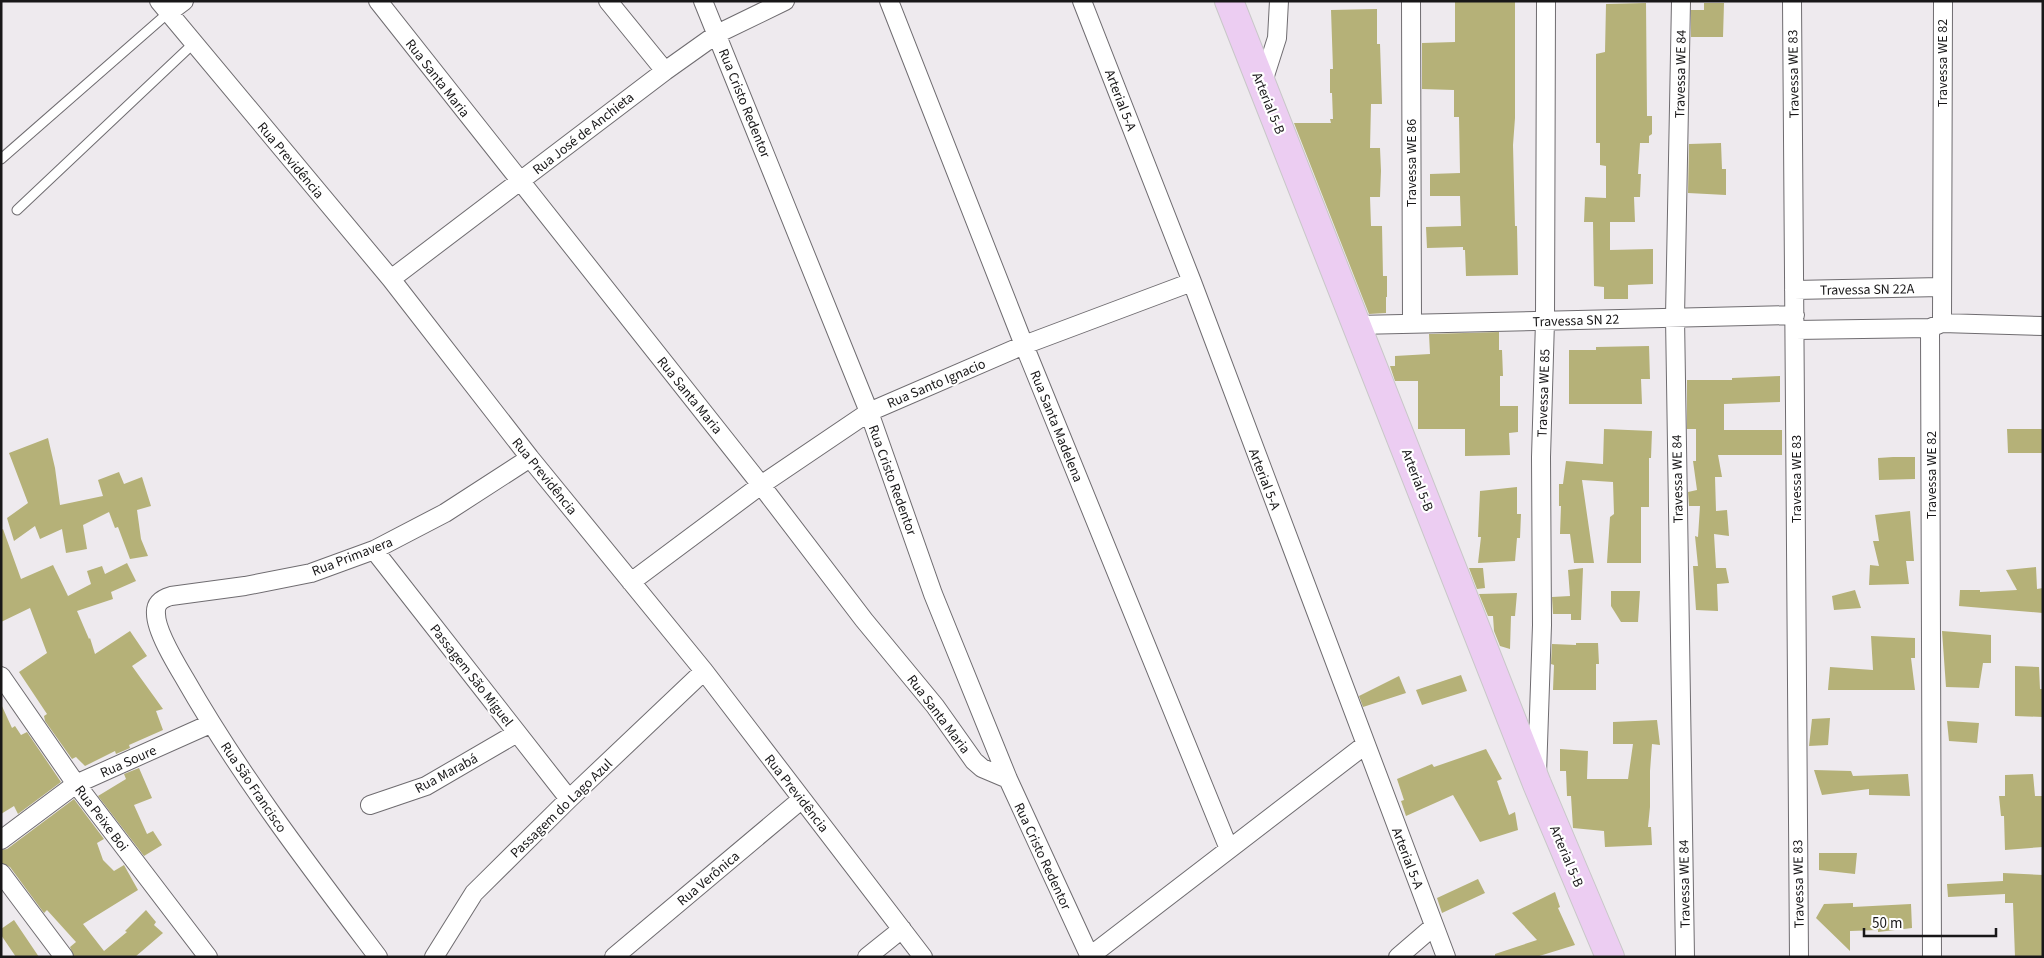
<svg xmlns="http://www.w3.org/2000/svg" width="2044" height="958" viewBox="0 0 2044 958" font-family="'Source Sans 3',sans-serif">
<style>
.building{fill:#b5b178}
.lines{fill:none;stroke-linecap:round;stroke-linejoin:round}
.lane-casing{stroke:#6f6c70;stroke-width:11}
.street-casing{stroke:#6f6c70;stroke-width:20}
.primary-casing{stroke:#c8c7c8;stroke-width:30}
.lane{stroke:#fff;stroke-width:9}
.street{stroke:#fff;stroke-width:18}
.primary{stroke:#eccdf2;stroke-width:28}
.labels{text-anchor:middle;stroke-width:4.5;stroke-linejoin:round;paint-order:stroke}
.street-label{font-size:14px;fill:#181718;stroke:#fff}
</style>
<rect width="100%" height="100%" fill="#eeeaee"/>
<path class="building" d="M1515 1V118L1513 145 1515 226H1517L1518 275 1466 276 1465 250H1463V247L1427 248 1426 227 1461 226 1460 196H1430V174L1460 173 1459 117H1454V90L1422 89V43L1455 42V2Z
M1646 3 1647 116H1652V134L1649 136V143H1640L1638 174H1641L1640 197H1634L1635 222H1610V250L1653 249V284L1628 285V299H1604V287L1594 286 1593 222H1584L1585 197 1606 198V166L1600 165V143H1596V54L1605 52 1606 4Z
M1704 3H1724L1723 37H1691V10H1704Z
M1377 9V44H1380L1382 104H1371L1370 148H1380L1381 171 1380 197H1370L1371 226H1382L1383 276H1387V297H1386V313L1369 314 1294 123H1331L1330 119H1333L1332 93H1330V69H1333L1331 10Z
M1721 143 1722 169H1726V195L1688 193 1689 144Z
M1499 332V350H1502L1503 376H1500V406H1518V432L1509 433 1510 455 1465 456V429H1418V381H1395L1390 366H1395V356L1430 354 1429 334Z
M1649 346 1650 379H1641L1642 404H1569V350H1596V347Z
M1780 376V402L1724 404V430H1782V455H1718L1722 477H1715L1716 511 1727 510 1729 536 1714 534 1716 568H1726L1729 583 1717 584 1718 611 1696 610 1693 566H1698L1695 536 1698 537 1700 506H1689L1688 492 1697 490 1693 461H1696V429H1687V380H1732V378Z
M1604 429 1652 431 1651 458H1649V507H1641V563H1607L1610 517 1614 514 1613 482 1582 480 1594 563H1574L1570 534H1560L1561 506H1559V484H1563L1566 461 1603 464Z
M2007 429H2043V453H2008Z
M48 438 55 468 60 505 103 496 98 480 119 472 124 484 142 477 151 506 137 510 141 539 148 556 130 559 118 527 115 528 109 512 83 525 87 549 66 553 62 529 40 539 35 526 14 541 7 518 28 503 9 453Z
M1893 457H1915V479L1879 480 1878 458Z
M1517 487V514H1521L1520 538H1517L1515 561 1478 563 1481 537H1478L1480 491Z
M1910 511 1914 561H1906L1909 584 1869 585 1870 565 1879 566 1873 541H1879L1875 515Z
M3 529 21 579 53 565 68 596 91 584 87 571 102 566 105 574 127 563 136 581 111 592 113 599 77 611 89 639 90 638 95 654 130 631 147 656 132 666 163 709 156 711 163 730 129 745 130 748 116 754 115 751 85 766 76 757 72 759 45 721 44 716 47 714 19 672 47 653 30 608 1 622V530Z
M2036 567 2037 589 2043 588V613L1959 606 1960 590H1980V592L2017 590 2006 570Z
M1469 568H1483L1485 588 1477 589Z
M1583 568 1581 620H1571V614H1553L1552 597 1570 596 1568 570Z
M1855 590 1861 608 1834 610 1832 596Z
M1611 591H1640L1638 622H1621L1611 606Z
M1517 593 1515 616H1511L1510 649 1500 646 1494 631 1493 616H1488L1479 594Z
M1942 631 1991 635V663H1983L1979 688 1946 687Z
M1871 636 1915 638V658H1911L1915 690H1828L1830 667 1873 670Z
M1576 643H1598L1599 664H1596V690H1553L1554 665 1551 664 1552 644 1576 645Z
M2015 666 2039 667 2040 689H2043V717L2015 716Z
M1461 675 1467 691 1422 705 1416 690Z
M1399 676 1406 693 1363 707 1359 696Z
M1 704 12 728 15 726 21 735 27 732 61 782 18 814 14 806 1 814Z
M1830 718 1828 745 1809 746 1812 719Z
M1657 720 1660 745 1652 744 1650 771V807L1648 827H1651L1652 845 1605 847 1604 831 1573 828 1571 796H1567L1566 771H1560V749L1588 751 1587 779H1628L1633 744H1613V722Z
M1947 721 1979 723 1977 743 1949 741Z
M1486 749 1502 779 1497 781 1509 815 1515 812 1518 830 1480 842 1453 795 1406 816 1401 801 1404 800 1397 779 1432 764 1434 767Z
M139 768 152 798 134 805 147 834 153 831 162 845 144 856 98 796 126 779 124 774Z
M1814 770 1851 771 1853 776 1908 774 1910 796 1869 795V789L1822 795Z
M2033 774 2035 796H2043V847L2005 850 2004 816H2001L1999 796H2005V775Z
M74 799 104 839 97 843 103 860 114 871 124 865 138 890 83 924 104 951 127 932 125 931 146 910 156 922 154 925 163 933 135 957H74L70 947 76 942 47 910 44 913 10 867 1 863V850L7 849Z
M1819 853H1857L1855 874 1819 870Z
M2003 873 2043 875V957H2015L2013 903H2005V894L1948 897 1947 884 2003 881Z
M1478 879 1485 893 1442 913 1437 898Z
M1555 892 1560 907 1558 908 1575 945 1536 957H1495V954L1537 940 1512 913Z
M1853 903V907L1911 904 1912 928 1878 932V930L1850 931V951L1816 918 1824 904Z
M14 920 39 957H16L1 935V929Z"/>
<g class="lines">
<g class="lane-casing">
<path id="lane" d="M1 159 168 13
M17 210 194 43"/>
</g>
<g class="street-casing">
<path id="street" d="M159 1 391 279 530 458 704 671 923 957
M378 1 761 485 864 620 935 706 974 761 982 768 1008 779
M608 1 665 71
M703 1 869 412 933 594 1008 779 1090 957
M889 1 1024 345 1229 849
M1082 1 1192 282 1446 957
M1411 1 1412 324
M1681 1 1675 317 1685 957
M1792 1 1799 957
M168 13 184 1
M1262 85 1277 38 1279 1
M391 279 665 71 717 34 785 1
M1794 290 1941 287
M1942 323 2043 326
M1357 325 1795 315
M1795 330 1930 328
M374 550 569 799
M631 582 761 485 869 412 1024 345 1192 282
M1 676 76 784 208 957
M1537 774 1542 625 1541 457 1545 321 1546 1
M370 805 426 786 517 733
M1 840 76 784 210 724
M1 873 64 957
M378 957C310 867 241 777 185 679 176 664 156 631 156 614 155 603 161 599 171 596L245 586 311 573 374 550 445 513 530 458
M434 957 474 893 569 799 704 671
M614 957 802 799
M867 957 902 929
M1089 957 1365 745
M1398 957 1434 926
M1932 957 1930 328 1942 323 1943 1"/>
</g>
<g class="primary-casing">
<path id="primary" d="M1229 1 1537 784 1610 957"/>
</g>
<use href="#lane" class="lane"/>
<use href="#street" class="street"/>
<use href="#primary" class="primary"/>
</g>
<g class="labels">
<g class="street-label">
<text transform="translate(1942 63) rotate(-90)" y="5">Travessa WE 82</text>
<text transform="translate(1680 74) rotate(-89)" y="5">Travessa WE 84</text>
<text transform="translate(1793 74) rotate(-91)" y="5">Travessa WE 83</text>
<text transform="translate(438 78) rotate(52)" y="5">Rua Santa Maria</text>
<text transform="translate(1121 100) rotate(69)" y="5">Arterial 5-A</text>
<text transform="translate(745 103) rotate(68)" y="5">Rua Cristo Redentor</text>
<text transform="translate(1269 103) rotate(68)" y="5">Arterial 5-B</text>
<text transform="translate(583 133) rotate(-38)" y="5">Rua José de Anchieta</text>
<text transform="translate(291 160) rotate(50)" y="5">Rua Previdência</text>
<text transform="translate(1411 163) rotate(-90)" y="5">Travessa WE 86</text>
<text transform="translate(1867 289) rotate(-1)" y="5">Travessa SN 22A</text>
<text transform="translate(1576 320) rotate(-2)" y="5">Travessa SN 22</text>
<text transform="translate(936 383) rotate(-23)" y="5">Rua Santo Ignacio</text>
<text transform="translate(1543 393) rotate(-88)" y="5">Travessa WE 85</text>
<text transform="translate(690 395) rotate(51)" y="5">Rua Santa Maria</text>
<text transform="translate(1057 426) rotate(68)" y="5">Rua Santa Madelena</text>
<text transform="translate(1931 475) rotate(-90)" y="5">Travessa WE 82</text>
<text transform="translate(545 476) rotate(51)" y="5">Rua Previdência</text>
<text transform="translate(1265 479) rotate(69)" y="5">Arterial 5-A</text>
<text transform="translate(1677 479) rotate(-91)" y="5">Travessa WE 84</text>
<text transform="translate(1796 479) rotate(-90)" y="5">Travessa WE 83</text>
<text transform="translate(893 480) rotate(70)" y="5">Rua Cristo Redentor</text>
<text transform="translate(1418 480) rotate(69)" y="5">Arterial 5-B</text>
<text transform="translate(352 556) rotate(-21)" y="5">Rua Primavera</text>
<text transform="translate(472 675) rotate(52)" y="5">Passagem São Miguel</text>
<text transform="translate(939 714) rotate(53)" y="5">Rua Santa Maria</text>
<text transform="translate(128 761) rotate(-24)" y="5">Rua Soure</text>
<text transform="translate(446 773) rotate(-28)" y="5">Rua Marabá</text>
<text transform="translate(254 787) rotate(56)" y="5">Rua São Francisco</text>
<text transform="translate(797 793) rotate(52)" y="5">Rua Previdência</text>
<text transform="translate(561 808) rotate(-44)" y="5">Passagem do Lago Azul</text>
<text transform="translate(102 818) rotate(53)" y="5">Rua Peixe Boi</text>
<text transform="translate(1043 856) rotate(65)" y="5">Rua Cristo Redentor</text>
<text transform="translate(1567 856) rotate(67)" y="5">Arterial 5-B</text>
<text transform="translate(1408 858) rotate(69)" y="5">Arterial 5-A</text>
<text transform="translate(708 878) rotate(-40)" y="5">Rua Verônica</text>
<text transform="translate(1684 884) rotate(-91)" y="5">Travessa WE 84</text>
<text transform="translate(1798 884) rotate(-91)" y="5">Travessa WE 83</text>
</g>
</g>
<rect width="2044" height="958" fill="none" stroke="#181718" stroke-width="5"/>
<path d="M1864 928v8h132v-8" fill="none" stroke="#181718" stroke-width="2.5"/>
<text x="1872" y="928" font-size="15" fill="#181718" stroke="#ffffff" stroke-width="4" paint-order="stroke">50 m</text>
</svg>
